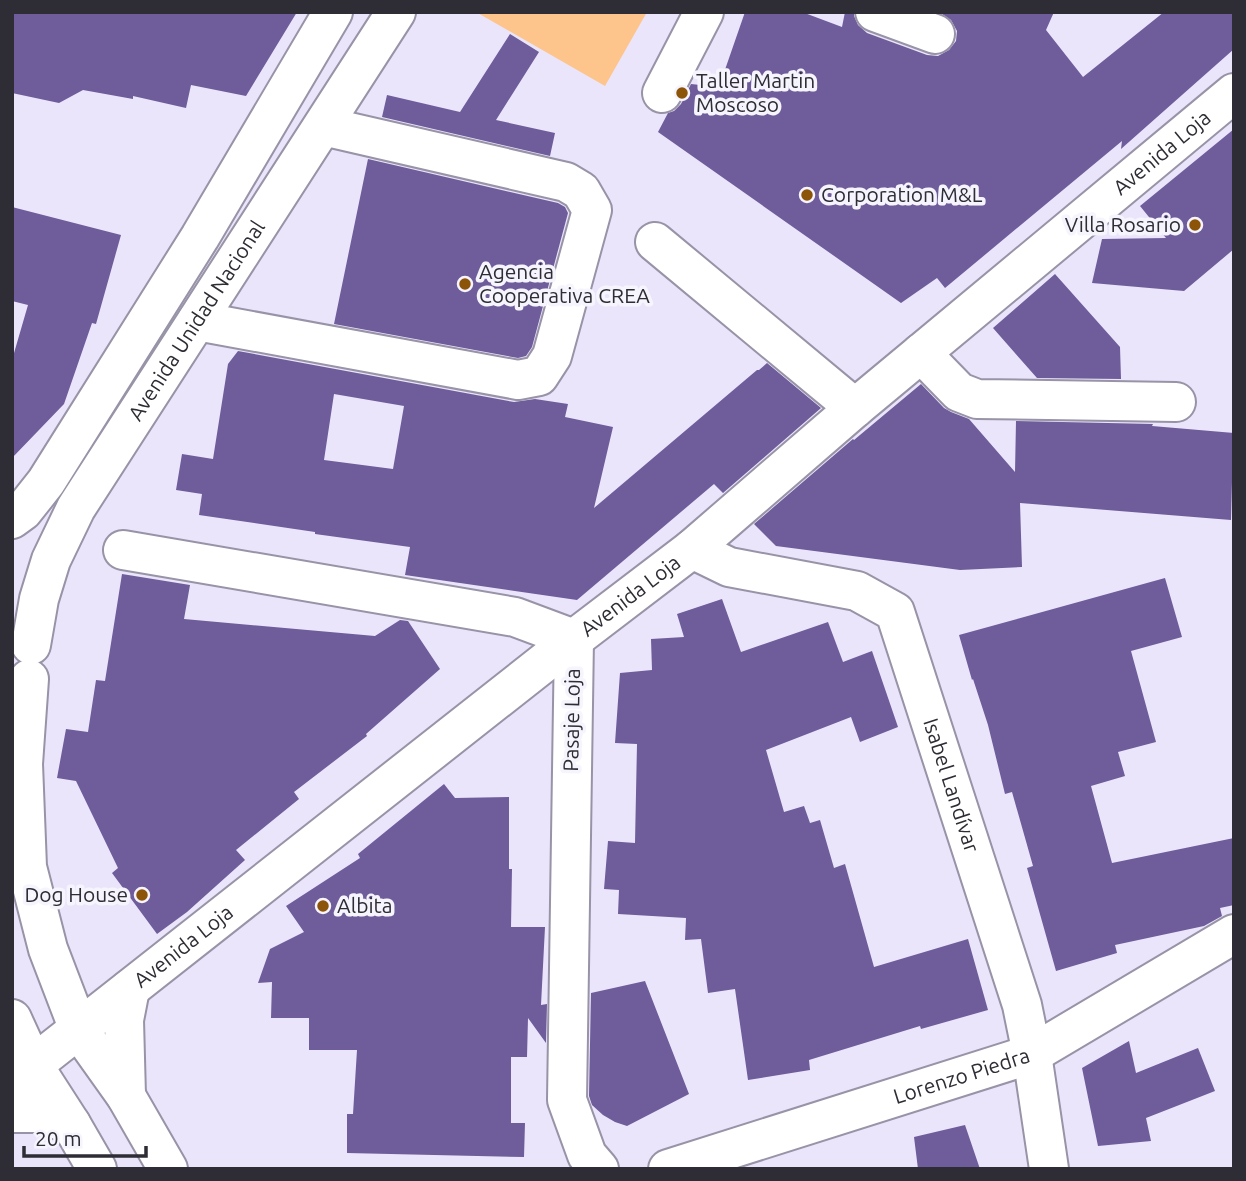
<svg xmlns="http://www.w3.org/2000/svg" width="1246" height="1181" viewBox="0 0 1246 1181" font-family="Ubuntu,sans-serif">
<style>
.green{fill:#fdc48c}
.building{fill:#6e5c9b;fill-rule:evenodd}
.lines{fill:none;stroke-linecap:round;stroke-linejoin:round}
.minor-casing{stroke:#9893a7;stroke-width:42}
.major-casing{stroke:#9893a7;stroke-width:42}
.minor{stroke:#fff;stroke-width:38}
.major{stroke:#fff;stroke-width:38}
.poi-dot{fill:#8c5409;stroke:#f6f4fd;stroke-width:2.5}
.labels{text-anchor:middle;stroke-width:7;stroke-linejoin:round;paint-order:stroke}
.poi-label{font-size:21px;fill:#2e2c34;stroke:#f6f4fd;text-anchor:start}
.street-label{font-size:21px;fill:#2e2c34;stroke:#f6f4fd}
</style>
<rect width="100%" height="100%" fill="#eae5fa"/>
<path class="green" d="M476 12H647L605 86Z"/>
<path class="building" d="M12 12H297L246 96 191 85 186 108 133 96V99L83 90 59 103 12 93Z
M745 12H802L842 27 845 12H854V16L858 25 867 33 927 55 938 56 949 50 956 41 957 31 951 20 939 12H1054L1046 30 1083 77 1164 12H1234V49L1121 149 1122 141 945 288 937 278 901 303 658 132 668 113 674 111 681 104 691 84 719 87Z
M510 34 539 52 496 120 555 133 550 156 382 117 387 95 460 112Z
M1234 129V249L1184 291 1092 283 1102 239 1166 238 1140 206Z
M368 159 558 203 565 207 568 213 532 347 526 356 518 358 334 324Z
M12 207 121 235 96 324 92 323 64 404 12 458V360L28 305 12 301Z
M1055 274 1120 347 1121 379 1037 378 993 328Z
M238 351 514 402 535 399 568 404 565 417 613 427 594 508 757 370H759L767 363 821 408 723 493 714 484 577 600 405 575 410 547 315 534V532L199 515 202 494 176 490 182 454 213 459 228 364ZM334 394 404 406 393 469 324 460Z
M921 384 944 408 951 412 969 419 1015 472 1016 421 1153 424 1152 426 1234 433V482H1232L1231 520 1020 503 1022 567 960 570 776 546 754 524 853 439 854 440Z
M122 574 190 585 184 619 375 636 400 620 408 621 440 669 366 734 367 736 294 792 299 799 236 850 245 860 187 912 157 934 112 873 118 868 76 781 57 778 66 729 88 732 96 680 105 681Z
M1165 578 1182 637 1131 651 1156 742 1118 752 1125 776 1091 786 1112 863 1234 838V905L1220 908 1222 916 1204 926 1115 945 1117 953 1056 971 1027 868 1033 866 1012 792 1005 794 988 725 973 679 972 680 959 635Z
M722 599 741 652 828 622 843 662 872 651 898 727 860 742 851 717 766 750 784 812 804 806 810 823 820 820 834 868 845 864 874 967 968 939 988 1010 921 1029 920 1026 809 1060 810 1070 748 1080 735 989 708 993 701 939 685 940 686 918 618 914 619 890 604 889 608 841 635 843 637 744 615 743 620 673 652 670 651 639 684 637 677 614Z
M444 784 455 798 509 797V869H512L511 927H545L541 1005 547 1004 546 1043 528 1018 527 1057H511V1123H525L524 1157 347 1153V1114H353L357 1050H309V1018H271L272 982 258 983 270 949 304 932 286 906 360 858 358 854Z
M645 981 689 1094 627 1126 615 1122 603 1115 592 1105 589 1096 591 993Z
M1129 1041 1136 1073 1198 1048 1215 1091 1146 1118 1151 1141 1098 1146 1082 1068Z
M965 1125 980 1169H918L914 1137Z"/>
<g class="lines">
<g class="minor-casing">
<g id="minor">
<path d="M875 12 935 34"/>
<path d="M662 93 704 12"/>
<path d="M655 242 855 408"/>
<path d="M197 321 518 380 539 376 552 356 592 210 581 191 566 182 323 126"/>
<path d="M921 353 959 392 977 399 1176 402"/>
<path id="s1" d="M692 549 729 567 857 591 895 612 1022 1005 1032 1054 1049 1169"/>
<path d="M123 550 515 617 574 639"/>
<path d="M574 639 567 1100 587 1155 599 1169"/>
<path id="s2" d="M12 1084 33 1065 574 639 692 549 855 408 1234 93"/>
<path id="s3" d="M668 1169 1032 1054 1234 934"/>
</g>
</g>
<g class="major-casing">
<g id="major">
<path d="M12 519 23 511 46 482 200 237 333 12"/>
<path id="s4" d="M31 645 39 599 51 560 76 508 396 12"/>
<path d="M29 679 23 764 27 867 48 949 79 1030 126 1096 168 1169"/>
<path d="M12 1019 33 1065 71 1124 97 1169"/>
<path d="M126 1096 124 1020 130 989"/>
<path d="M12 1113H37L71 1124"/>
</g>
</g>
<use href="#minor" class="minor"/>
<use href="#major" class="major"/>
</g>
<g class="poi-dot">
<circle cx="682" cy="93" r="7"/>
<circle cx="807" cy="195" r="7"/>
<circle cx="1195" cy="225" r="7"/>
<circle cx="465" cy="284" r="7"/>
<circle cx="142" cy="895" r="7"/>
<circle cx="323" cy="906" r="7"/>
</g>
<g class="labels">
<g class="poi-label">
<text x="696" y="88">Taller Martin<tspan x="696" dy="24">Moscoso</tspan></text>
<text x="821" y="202">Corporation M&amp;L</text>
<text x="1181" y="232" text-anchor="end">Villa Rosario</text>
<text x="479" y="279">Agencia<tspan x="479" dy="24">Cooperativa CREA</tspan></text>
<text x="128" y="902" text-anchor="end">Dog House</text>
<text x="337" y="913">Albita</text>
</g>
<g class="street-label">
<text dy="7" stroke="none"><textPath href="#s2" startOffset="1480">Avenida Loja</textPath></text>
<text dy="7" stroke="none"><textPath href="#s4" startOffset="368">Avenida Unidad Nacional</textPath></text>
<text dy="7" stroke="none"><textPath href="#s2" startOffset="788">Avenida Loja</textPath></text>
<text transform="translate(572 720) rotate(-89)" y="7">Pasaje Loja</text>
<text dy="7" stroke="none"><textPath href="#s1" startOffset="397">Isabel Landívar</textPath></text>
<text dy="7" stroke="none"><textPath href="#s2" startOffset="220">Avenida Loja</textPath></text>
<text dy="7" stroke="none"><textPath href="#s3" startOffset="308">Lorenzo Piedra</textPath></text>
</g>
</g>
<rect width="1246" height="1181" fill="none" stroke="#2e2c34" stroke-width="28"/>
<path d="M24 1146v10h122v-10" fill="none" stroke="#2e2c34" stroke-width="3.5"/>
<text x="35" y="1146" font-size="21" fill="#2e2c34" stroke="#f6f4fd" stroke-width="5" paint-order="stroke">20 m</text>
</svg>
